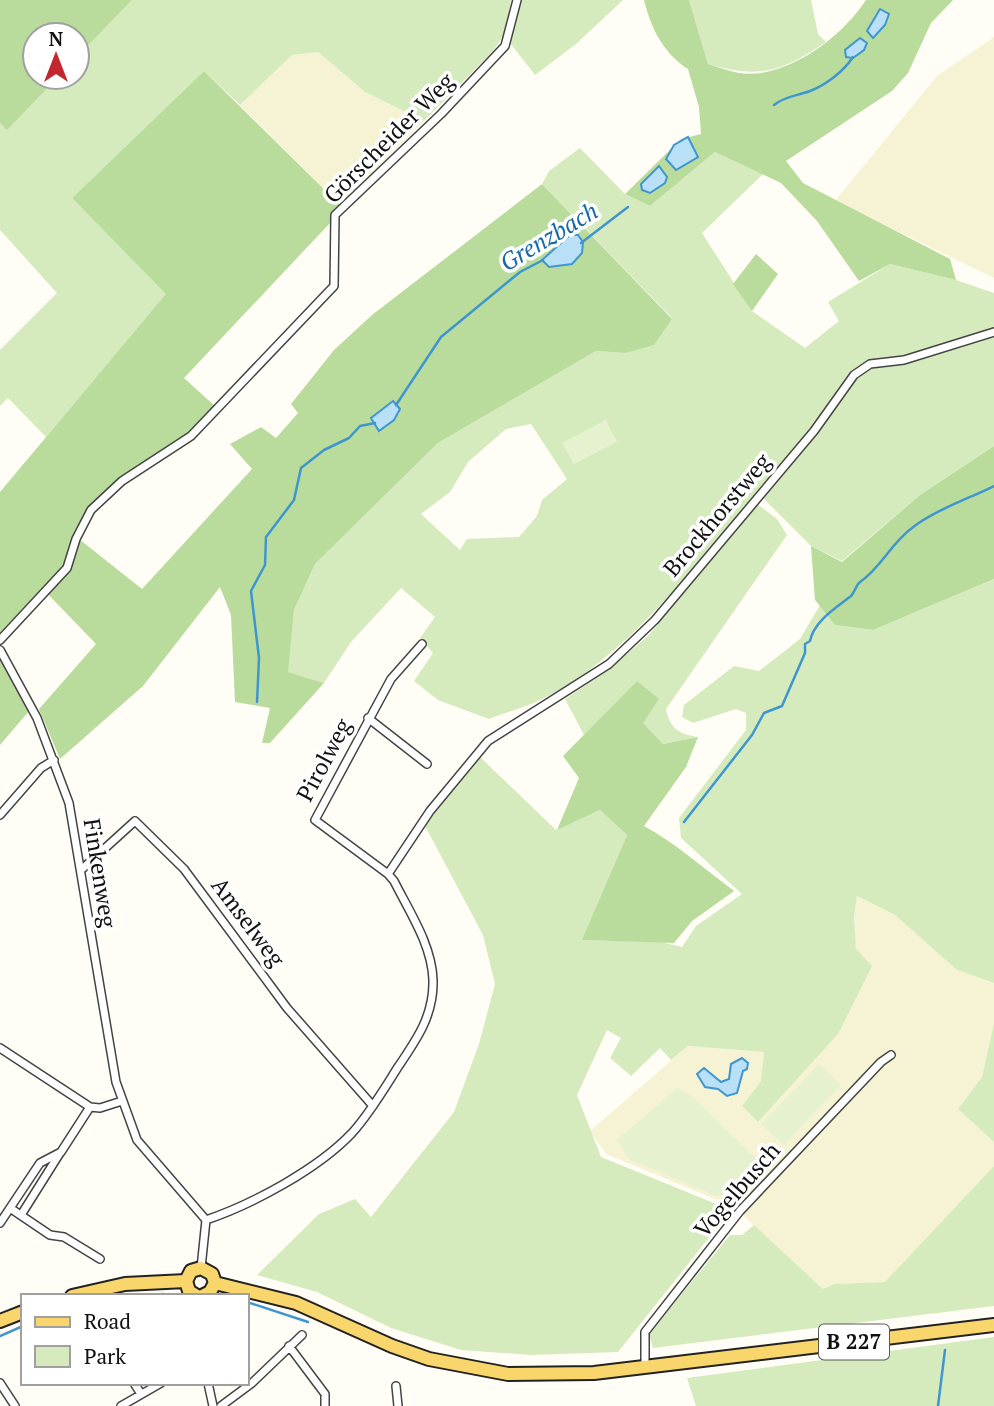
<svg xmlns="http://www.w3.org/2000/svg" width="994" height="1406" viewBox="0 0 994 1406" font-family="'PT Serif',serif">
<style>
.farmland{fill:#f6f3d4}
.green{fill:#d5ebbd;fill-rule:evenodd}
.forest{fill:#b9dc9c}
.pitch{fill:#e6f2cf}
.water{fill:#b9e0f7;stroke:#3f96cf;stroke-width:2}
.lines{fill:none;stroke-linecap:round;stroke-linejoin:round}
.stream{stroke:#3f96cf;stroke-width:2.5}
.minor-casing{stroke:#444;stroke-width:10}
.primary-casing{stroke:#222;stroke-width:16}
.minor{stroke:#fff;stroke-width:7}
.primary{stroke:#f9d66b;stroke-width:12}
.labels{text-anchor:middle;stroke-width:7;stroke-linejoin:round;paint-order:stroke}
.shield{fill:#fff;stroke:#585858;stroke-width:2}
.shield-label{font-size:21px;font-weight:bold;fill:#111}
.street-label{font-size:23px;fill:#111;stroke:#fff}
.water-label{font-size:24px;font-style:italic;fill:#1768a6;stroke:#fff}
</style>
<rect width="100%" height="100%" fill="#fffdf5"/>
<path class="farmland" d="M994 37V278L835 201 937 76Z
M318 52 365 92 424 121 340 205 240 105 292 55Z
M857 896 895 915 957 970 994 983V1023L982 1077 958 1109 994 1142V1166L886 1282 834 1284 823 1289 734 1207 606 1154 590 1131 688 1046 764 1052 761 1081 742 1106 758 1122 856 950 854 917Z"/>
<path class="green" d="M132 0H511L504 35 493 51 424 121 365 92 318 52 292 55 240 105 204 71 72 198 167 294 46 437 8 398 0 406V350L57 293 0 230V123L7 129 58 77H77V57Z
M520 0H623L576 44 535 75 510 43Z
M689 0H811L818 34 826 42C781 72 760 79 708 64Z
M580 148 625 194 650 206 715 152 763 174 702 233 752 311 805 348 839 321 828 302 890 264 956 280 994 293V446L920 495 842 561 811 546 757 492C693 565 632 654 544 698 527 707 507 712 489 719L438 700 414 681 433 653 420 638 435 617 401 588 351 642 324 683 287 672 294 610 315 564 438 443 596 351 625 353 672 318 542 184 549 171ZM531 424 567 479 542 500 537 516 519 537 467 539 460 550 421 514 450 492 468 462 506 429Z
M757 504 777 519 787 535 666 709C670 729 679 734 698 737L663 744 643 723 637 681 584 735 565 699 606 672 648 636Z
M994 579V983L957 970 895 915 857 896 854 917 856 949 872 966 838 1034 758 1122 742 1106 761 1081 764 1052 688 1046 671 1060 660 1048 631 1076 610 1058 621 1038 607 1030 577 1095 601 1157 731 1210 618 1352 531 1355 461 1350 391 1328 317 1292 257 1275 319 1214 355 1199 371 1217 454 1112 479 1044 495 984 483 935 424 824 478 755 556 830 600 810 627 835 583 940 661 942 682 947 696 926 742 894 681 838 679 818 746 730V713L736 709 693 723 682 717 684 705 734 666 759 671 800 639 820 605 835 625 873 630Z
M994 1023V1142L958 1109 982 1077Z
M994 1166V1306L653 1348 649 1334 730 1235H742L754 1225 823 1289 834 1284 885 1282Z
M994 1337V1406H696L687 1378Z"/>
<path class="forest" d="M0 0H132L77 57V35H35V77H58L7 130 0 123Z
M644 0H689L708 64C718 67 729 71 739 73 786 80 842 37 866 0H953L931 23 908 73 892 91 786 161 803 183 950 259 956 280 890 264 859 281 817 221 781 183 715 152 650 206 625 194 681 139 701 134 699 107 688 69C663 53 651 28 644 0Z
M204 71 340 205 331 213V222L184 378 216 407 190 434 121 477 88 509 79 539 142 589 252 469 230 444 261 427 276 438 298 413 291 404 334 350 372 315 542 184 672 319 654 345 625 353 596 351 438 443 315 564 294 610 288 672 324 683 270 743H262L270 708 235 702 231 615 220 587 143 686 60 759 39 709 96 644 43 589 0 637V492L166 294 72 198Z
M756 254 778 274 752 311 733 284Z
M994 446V579L873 630 835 625 815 600 811 546 842 562 920 495Z
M0 659 29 711 0 745Z
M637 681 659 699 643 723 663 744 698 737 686 767 644 826C674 842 706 870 734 891L692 921 674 943 582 940 627 835 600 810 557 830 579 778 563 756Z"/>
<path class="pitch" d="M606 420 617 442 574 464 562 443Z
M819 1064 841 1085 784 1145 761 1124Z
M677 1088 693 1097 764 1166 736 1196H716L629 1159 617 1140Z"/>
<path class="water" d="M880 9 889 14 885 25 873 38 867 31Z
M860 38 867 43 864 50 853 58 846 57 845 50Z
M688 137 698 157 676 170 666 159 674 145Z
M659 166 667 177 665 183 650 193 642 190 641 184Z
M570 235H578L583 242 582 253 572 264 549 267 542 260Z
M393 401 400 409 394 420 379 431 371 418Z
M742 1058 748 1063 747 1069 743 1071 737 1093 727 1096 718 1089 705 1087 697 1074 704 1068 721 1082 729 1079 731 1064Z"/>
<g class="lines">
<path class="stream" d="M774 105C785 96 797 96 810 91 826 85 844 71 853 57
M581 243 628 207
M396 405 441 337 520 272 543 260
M257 702 259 658 251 591 265 565 266 537 294 500 301 468 324 450 349 438 360 426 375 423
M684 822 752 735 764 713 782 706 805 653V644L810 641C814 621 836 608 851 596 855 592 856 585 860 582 881 568 891 543 912 528 935 510 968 499 994 486
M141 1296 163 1294
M220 1296H221
M247 1302 308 1322
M0 1336 23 1326
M938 1406 945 1350"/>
<g class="minor-casing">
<path id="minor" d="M0 640 67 568 76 539 91 510 122 481 191 436 334 286 335 215 441 114 505 46 517 0
M0 650 37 718 69 803 116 1082 137 1140 206 1220 201 1268
M368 718 427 764
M0 815 41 768 54 760
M81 870 135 821 184 869 287 1008 373 1106
M388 874 430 811 488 741 609 664 655 620 814 431 854 375 870 364 904 360 994 332
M0 1048 90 1107 100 1108 122 1101
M90 1107 61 1152 40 1163 10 1208 50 1235 64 1237 100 1259
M21 1215 60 1153
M206 1220C253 1204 318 1169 352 1133 370 1113 384 1089 398 1067 417 1039 434 1015 433 980 432 945 409 911 394 881L388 874 315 820 391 679 422 644
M0 1223 10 1208
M289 1346 325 1394V1406
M645 1367V1332L740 1211 881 1062 891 1055
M0 1383 15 1406
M134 1383 141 1394
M208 1383 213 1406
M396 1386 398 1406
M121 1406 161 1383
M221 1406 252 1383 302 1335"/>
</g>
<g class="primary-casing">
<path id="primary" d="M215 1283 296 1303 392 1346 429 1359 508 1374 594 1373 994 1325
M72 1296 125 1284 186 1281
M197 1296 189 1291 186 1281 191 1271 201 1268 212 1274 215 1283 210 1292 202 1296
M0 1321 23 1312"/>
</g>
<use href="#minor" class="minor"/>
<use href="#primary" class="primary"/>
</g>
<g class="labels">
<rect class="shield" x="819" y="1324.5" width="70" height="35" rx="5"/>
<g class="shield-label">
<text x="854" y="1349">B 227</text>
</g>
<g class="street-label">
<text transform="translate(389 138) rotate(-45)" y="8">Görscheider Weg</text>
<text transform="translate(717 515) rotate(-50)" y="8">Brockhorstweg</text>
<text transform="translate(324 760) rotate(-62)" y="8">Pirolweg</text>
<text transform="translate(100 873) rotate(81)" y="8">Finkenweg</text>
<text transform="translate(248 922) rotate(53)" y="8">Amselweg</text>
<text transform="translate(737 1190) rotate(-49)" y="8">Vogelbusch</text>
</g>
<g class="water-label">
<text transform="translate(549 237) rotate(-31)" y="8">Grenzbach</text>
</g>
</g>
<rect x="21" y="1294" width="228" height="91" fill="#ffffff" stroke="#a0a0a0" stroke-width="2"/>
<rect x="35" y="1317" width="35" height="10" fill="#f9d66b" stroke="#a0a0a0" stroke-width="2"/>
<text x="84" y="1329" font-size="21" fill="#111111">Road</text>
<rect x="35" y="1346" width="35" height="21" fill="#d5ebbd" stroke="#a0a0a0" stroke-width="2"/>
<text x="84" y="1364" font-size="21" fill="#111111">Park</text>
<g transform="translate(56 56)"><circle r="33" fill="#ffffff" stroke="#a0a0a0" stroke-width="2"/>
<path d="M0-5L12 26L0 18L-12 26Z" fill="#c4262e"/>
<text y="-10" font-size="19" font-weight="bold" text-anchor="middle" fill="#111111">N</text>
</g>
</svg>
